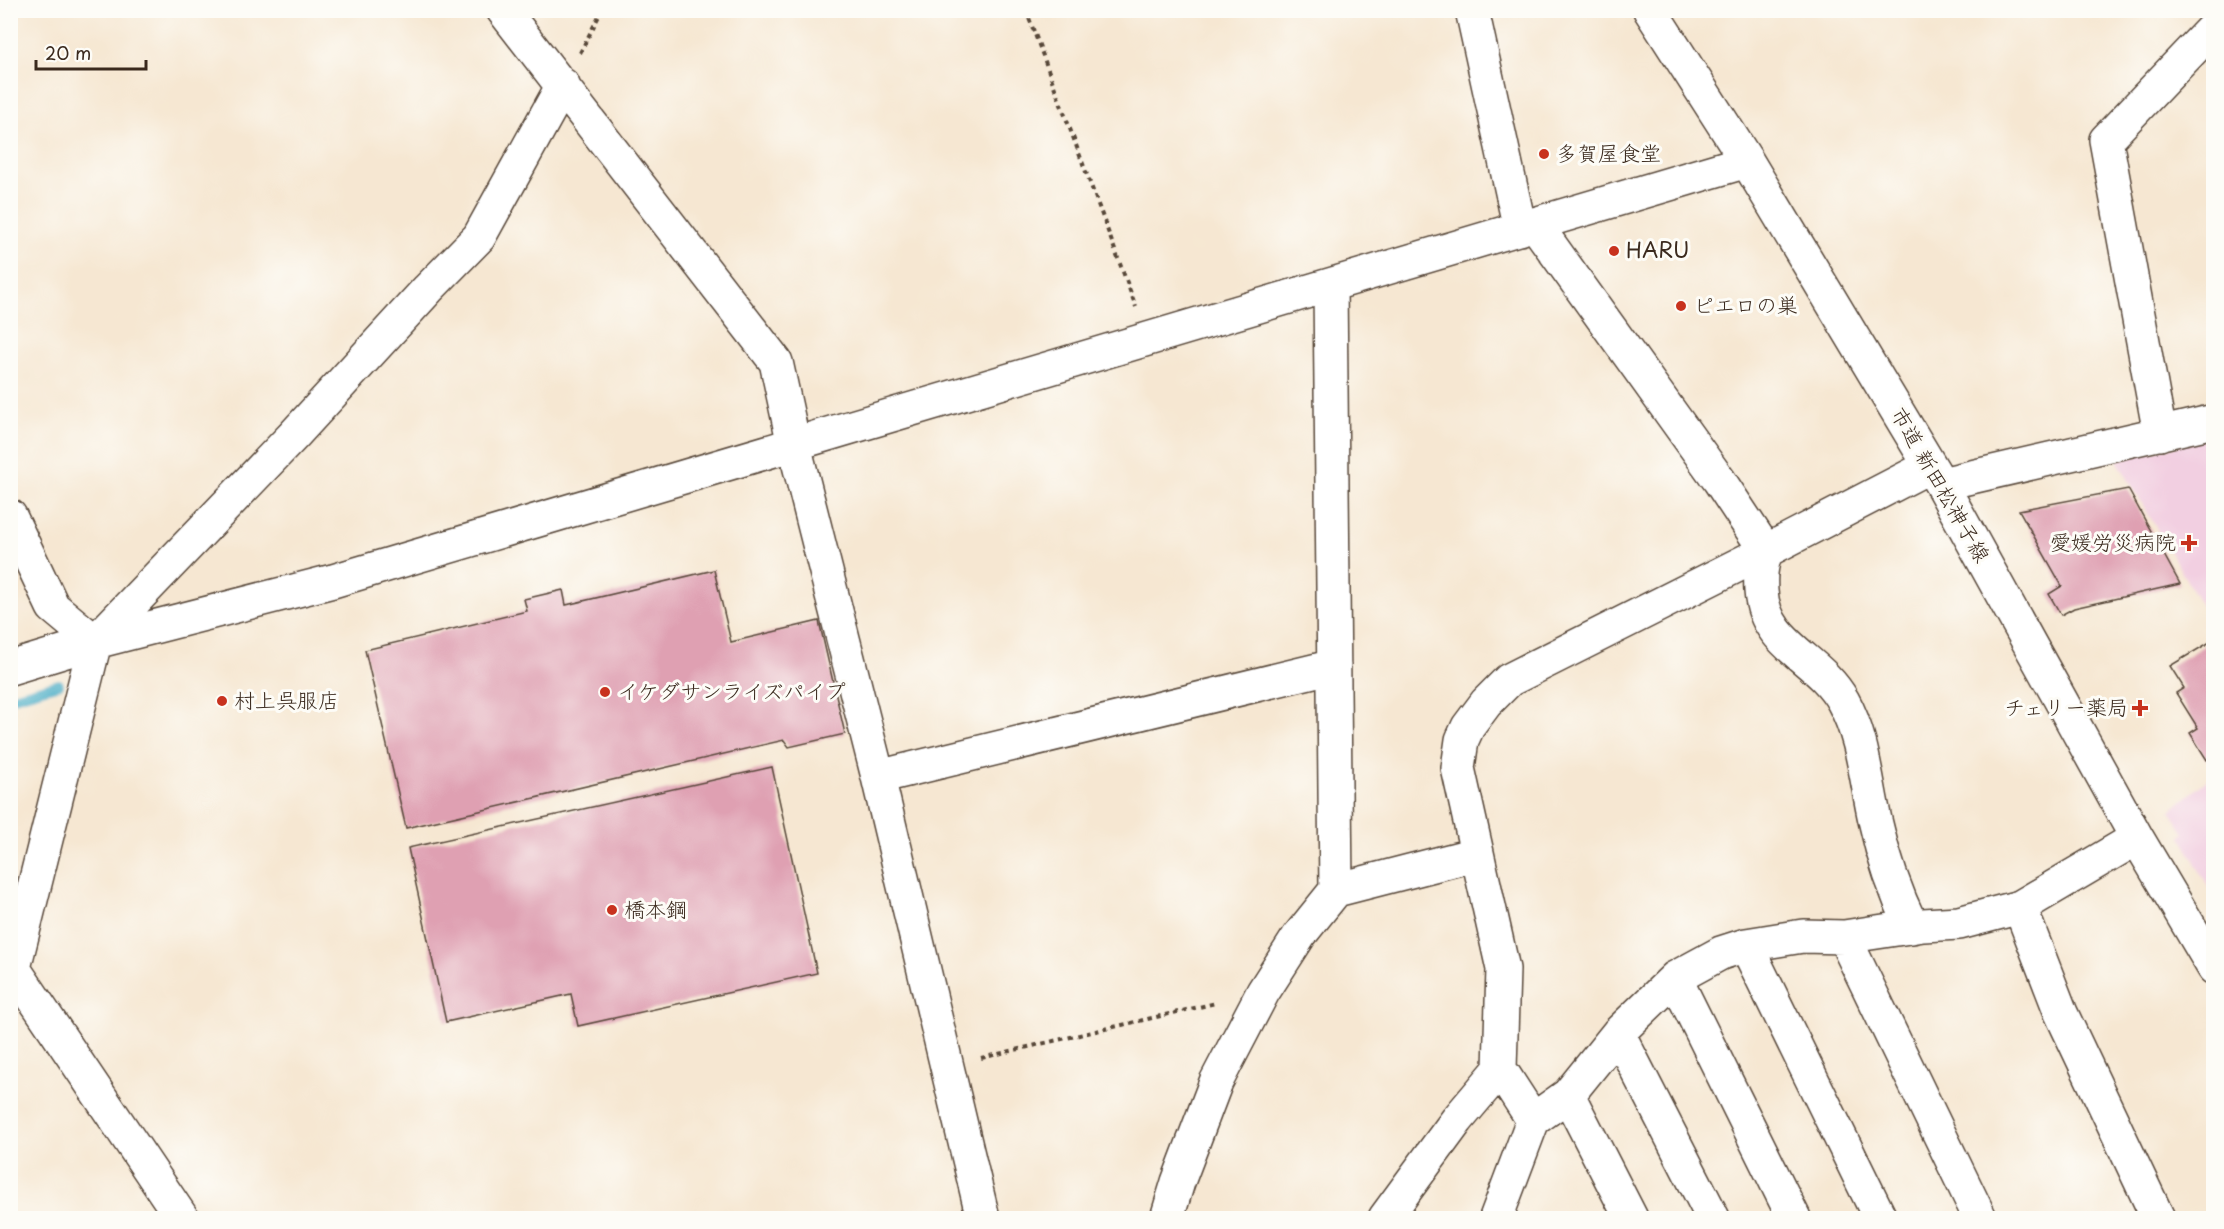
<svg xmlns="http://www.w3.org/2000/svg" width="2224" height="1229" viewBox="0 0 2224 1229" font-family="'Playpen Sans','Klee One',sans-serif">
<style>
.built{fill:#f2cfe1}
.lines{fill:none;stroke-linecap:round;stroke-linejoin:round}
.stream{stroke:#44aac4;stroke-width:10}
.building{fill:#dfa0b2}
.minor-casing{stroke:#574639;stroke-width:36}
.path{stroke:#574639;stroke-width:4;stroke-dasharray:4.5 4.5;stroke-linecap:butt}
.minor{stroke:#fff;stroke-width:33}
.poi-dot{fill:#c8321e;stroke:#fdfcf7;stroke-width:2}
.labels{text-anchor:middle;stroke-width:6;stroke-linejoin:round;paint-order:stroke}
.poi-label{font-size:21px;fill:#3b2a1e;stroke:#fdfcf7;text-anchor:start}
.street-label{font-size:21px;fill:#3b2a1e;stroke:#fdfcf7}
</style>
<rect width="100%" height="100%" fill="#fdfcf7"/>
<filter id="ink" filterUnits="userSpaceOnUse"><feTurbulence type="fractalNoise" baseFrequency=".0167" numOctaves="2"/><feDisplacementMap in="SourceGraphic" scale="12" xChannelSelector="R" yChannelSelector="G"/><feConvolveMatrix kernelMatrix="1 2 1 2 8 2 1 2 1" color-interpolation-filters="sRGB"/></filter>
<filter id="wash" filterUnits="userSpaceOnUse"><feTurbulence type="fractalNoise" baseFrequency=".008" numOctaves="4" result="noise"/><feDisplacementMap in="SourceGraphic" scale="24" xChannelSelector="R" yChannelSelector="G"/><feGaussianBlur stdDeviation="1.35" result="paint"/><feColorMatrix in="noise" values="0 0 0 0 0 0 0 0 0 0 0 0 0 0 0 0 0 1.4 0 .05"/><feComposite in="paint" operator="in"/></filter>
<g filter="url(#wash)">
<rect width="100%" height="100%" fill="#f6e7d2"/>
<path class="built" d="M2213 437V626L2117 460Z
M2213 775V895L2181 837 2185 833 2170 811Z"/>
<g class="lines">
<path class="stream" d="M10 698 59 684"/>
</g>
<g id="blocks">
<path class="building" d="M2128 489 2180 584 2074 608 2061 615 2049 594 2062 586 2019 510Z
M714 570 731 642 819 621 845 734 789 747 784 740 406 828 365 650 527 611 524 599 563 590 566 605Z
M2210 642 2214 647V756L2207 760 2190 733 2198 728 2176 693 2184 688 2170 666Z
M772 767 817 973 578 1026 571 994 446 1022 408 848Z"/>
</g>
</g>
<g filter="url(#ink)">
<use href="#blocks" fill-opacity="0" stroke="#574639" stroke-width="1.5"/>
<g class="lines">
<g class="minor-casing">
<path id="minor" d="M503 10 776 362 794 445 878 777 983 1218
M1472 10 1520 229
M1650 10 1747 161 1941 484 2137 838 2214 968
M1535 224 1719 480 1766 551C1761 567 1760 575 1761 591 1765 647 1818 656 1843 701 1863 737 1866 780 1875 820 1883 857 1895 892 1912 927
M1330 285 1336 890
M2160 434 2106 140 2214 27
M1941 484 2214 421
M10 516 53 607 95 642
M10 668 95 642 333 581 1747 161
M878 777 1334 666
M2020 907 2061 1013 2158 1218
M1844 937 1980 1218
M1746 945 1880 1218
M14 969 182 1218
M1675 978 1794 1218
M10 984 95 642 293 436 428 289 479 237 563 85
M1618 1033 1713 1218
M1568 1095 1631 1218
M1533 1120 1568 1095 1618 1033 1675 978 1721 953 1746 945 1803 936 1844 937 1923 925 1959 923 2020 907 2137 838
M1167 1218 1178 1182 1216 1082 1263 992 1299 936 1336 890 1476 854
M1385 1218 1457 1120 1500 1069 1503 969 1458 768 1462 740 1468 727 1486 703 1509 680 1766 551 1930 466
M1496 1218 1533 1120 1500 1069"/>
</g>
<path class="path" d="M1026 10 1136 307
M580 53 602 10
M981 1058 1216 1003"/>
<use href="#minor" class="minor"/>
</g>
</g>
<g class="poi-dot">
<circle cx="1544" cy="154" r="6"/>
<circle cx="1614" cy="251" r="6"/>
<circle cx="1681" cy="306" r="6"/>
<path d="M2186 534h6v6h6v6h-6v6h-6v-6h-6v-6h6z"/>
<circle cx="605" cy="692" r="6"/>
<circle cx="222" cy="701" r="6"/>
<path d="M2137 699h6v6h6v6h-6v6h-6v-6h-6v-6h6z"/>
<circle cx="612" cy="910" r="6"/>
</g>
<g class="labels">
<g class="poi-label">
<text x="1556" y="161">多賀屋食堂</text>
<text x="1626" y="258">HARU</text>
<text x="1693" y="313">ピエロの巣</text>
<text x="2176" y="550" text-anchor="end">愛媛労災病院</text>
<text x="617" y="699">イケダサンライズパイプ</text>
<text x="234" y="708">村上呉服店</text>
<text x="2128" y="715" text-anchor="end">チェリー薬局</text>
<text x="624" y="917">橋本鋼</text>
</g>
<g class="street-label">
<text transform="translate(1940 485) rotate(60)" y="7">市道 新田松神子線</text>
</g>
</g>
<rect width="2224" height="1229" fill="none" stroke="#fdfcf7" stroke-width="36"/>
<path d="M36 60v9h110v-9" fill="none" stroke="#3b2a1e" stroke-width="3"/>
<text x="45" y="60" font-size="18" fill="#3b2a1e" stroke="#fdfcf7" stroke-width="4.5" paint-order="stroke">20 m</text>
</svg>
